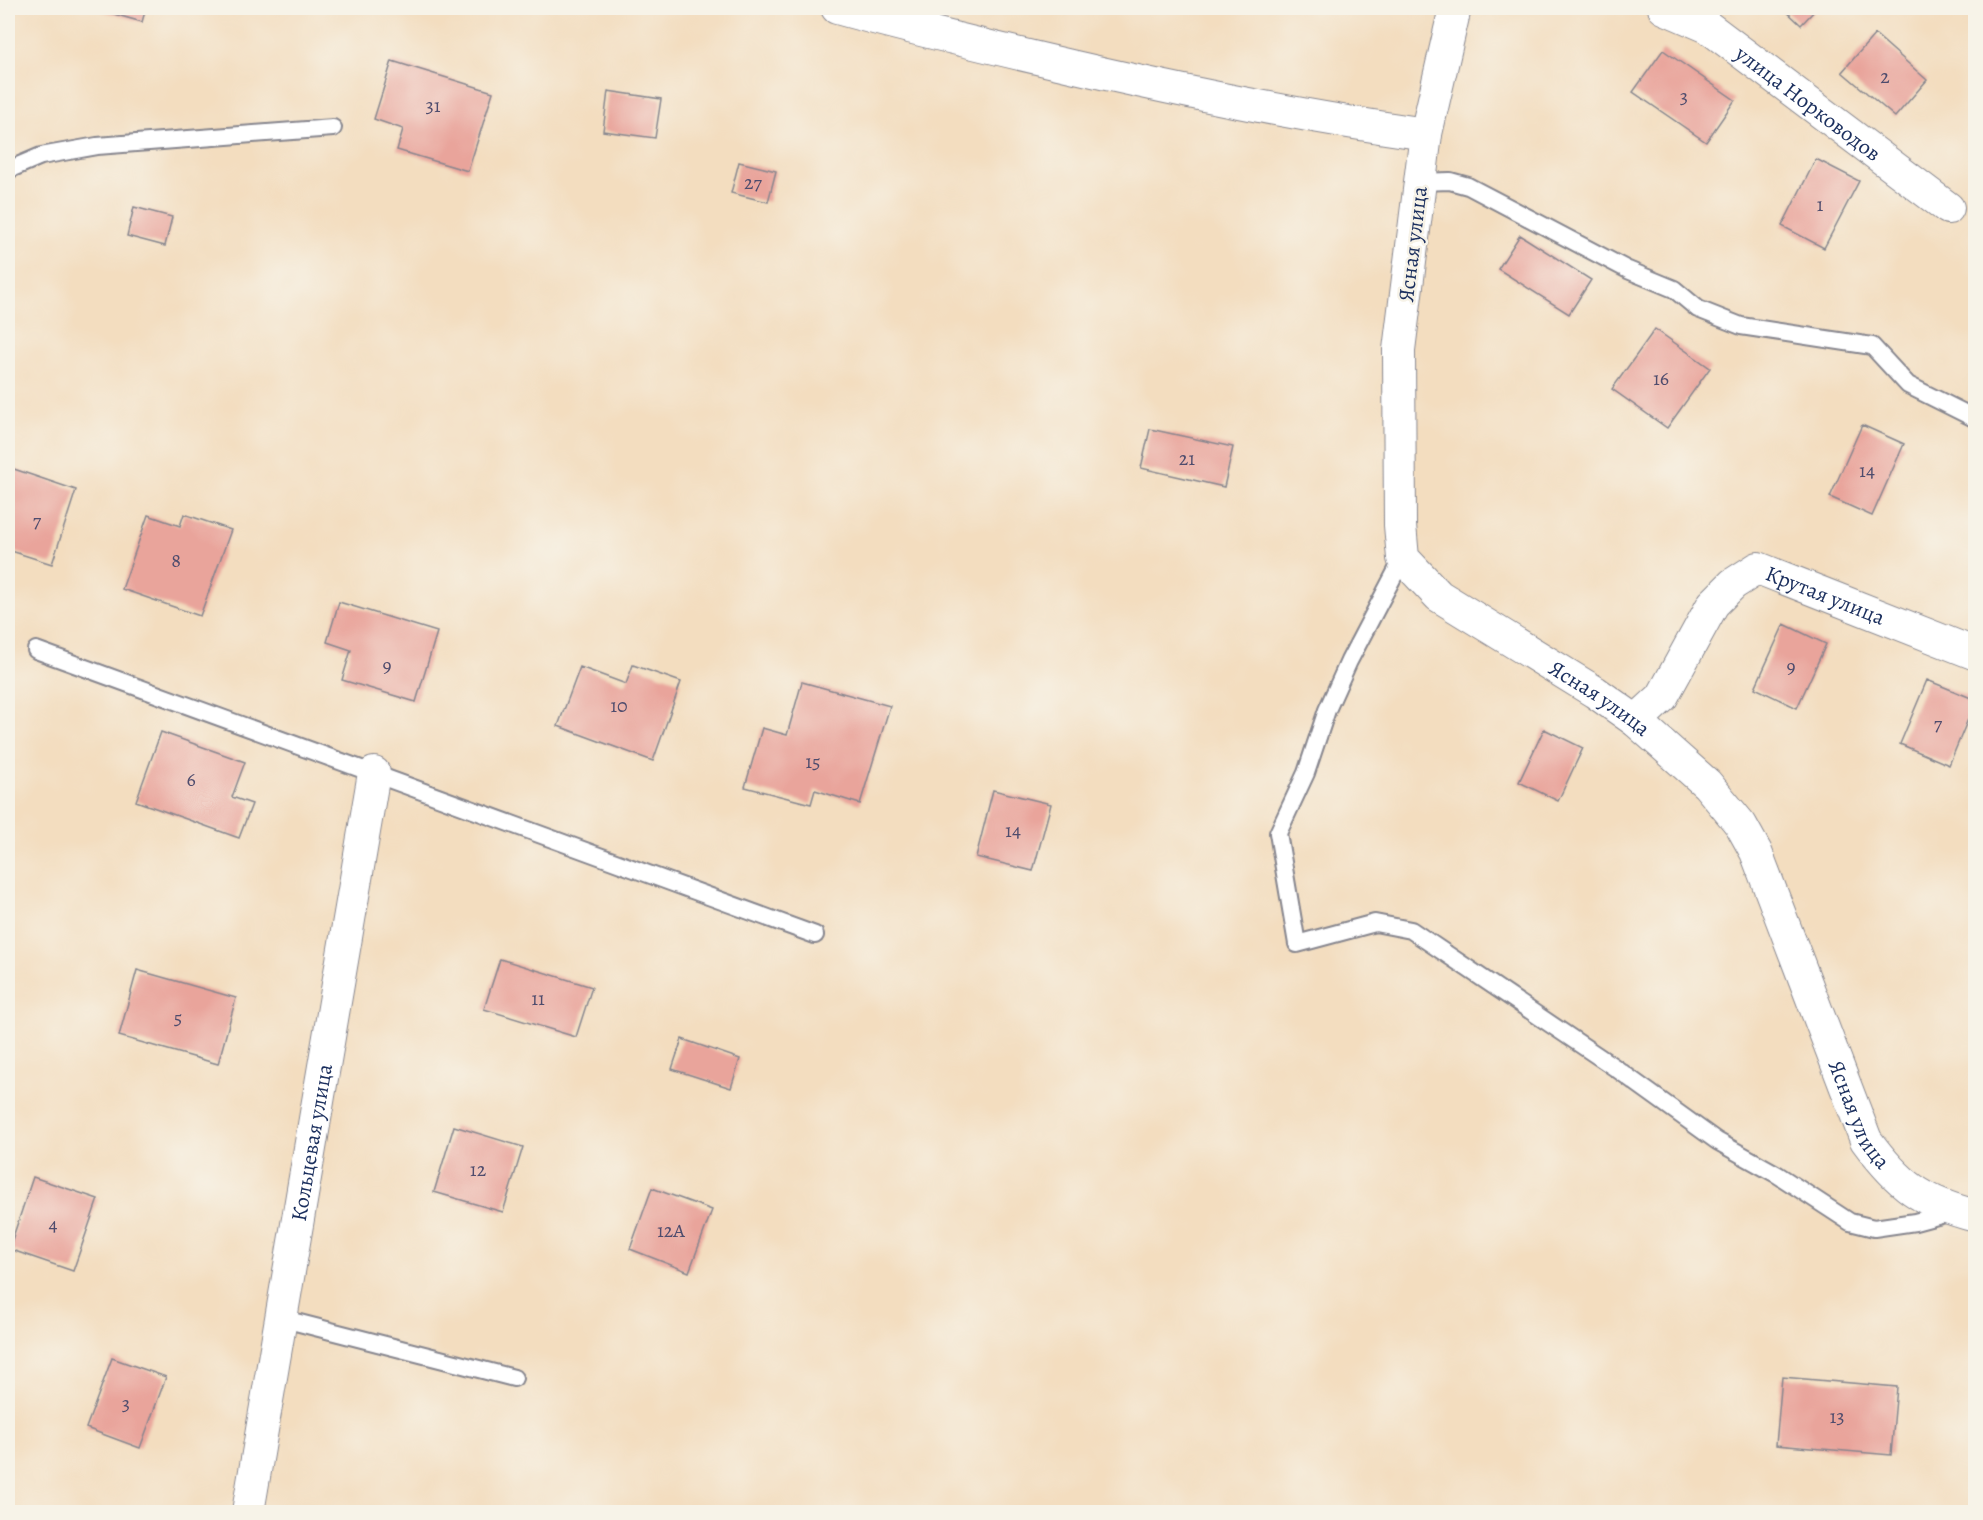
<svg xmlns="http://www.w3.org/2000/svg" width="1983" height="1520" viewBox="0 0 1983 1520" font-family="Alegreya,serif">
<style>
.building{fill:#e9a49b}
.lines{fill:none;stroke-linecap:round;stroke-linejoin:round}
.lane-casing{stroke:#87868e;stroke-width:20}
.street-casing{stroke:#87868e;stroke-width:34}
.lane{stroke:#fff;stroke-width:16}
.street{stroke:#fff;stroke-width:32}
.labels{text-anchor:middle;stroke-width:5;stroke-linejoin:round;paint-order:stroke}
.number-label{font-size:20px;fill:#4e4c6d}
.street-label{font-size:22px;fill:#1b2f5e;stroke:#f7f3e8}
</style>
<rect width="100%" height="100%" fill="#f7f3e8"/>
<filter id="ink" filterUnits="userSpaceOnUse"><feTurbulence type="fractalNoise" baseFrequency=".0167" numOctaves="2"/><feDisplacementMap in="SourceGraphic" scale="12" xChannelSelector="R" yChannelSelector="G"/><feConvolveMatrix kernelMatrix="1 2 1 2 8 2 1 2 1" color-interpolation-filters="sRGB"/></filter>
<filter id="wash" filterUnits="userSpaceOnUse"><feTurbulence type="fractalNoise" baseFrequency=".008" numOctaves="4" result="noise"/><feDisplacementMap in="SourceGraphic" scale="24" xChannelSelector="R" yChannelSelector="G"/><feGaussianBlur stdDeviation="1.35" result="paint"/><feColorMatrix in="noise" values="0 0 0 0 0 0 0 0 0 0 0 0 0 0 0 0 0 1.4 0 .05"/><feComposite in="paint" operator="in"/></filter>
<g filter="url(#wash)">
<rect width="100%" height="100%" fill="#f3ddbf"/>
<g id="blocks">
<path class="building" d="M93 8H146L142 22Z
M1783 8H1817L1801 25Z
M1875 34 1927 80 1895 117 1842 72Z
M1663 50 1735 100 1706 142 1633 92Z
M392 61 493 92 468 171 397 150 403 129 374 119Z
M608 91 661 99 655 138 603 131Z
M1816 159 1859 181 1824 248 1782 226Z
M739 162 776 171 768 202 731 193Z
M134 207 172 217 165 246 127 236Z
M1520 235 1591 280 1569 314 1498 269Z
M1655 329 1710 368 1667 428 1612 389Z
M1862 425 1904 444 1872 516 1830 497Z
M1150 429 1233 447 1224 487 1141 468Z
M8 467 76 490 52 564 8 550Z
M184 514 231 530 200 616 122 589 148 515 180 526Z
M339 602 437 632 416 702 342 680 351 650 327 642Z
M1784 624 1826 644 1797 708 1755 688Z
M633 665 681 682 653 761 558 726 580 667 626 684Z
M1927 680 1976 700 1949 765 1900 744Z
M802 682 890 706 860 804 815 790 811 804 745 787 762 728 787 735Z
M1544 729 1583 748 1558 801 1519 782Z
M161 732 245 762 232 797 252 804 239 838 136 801Z
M993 790 1051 804 1033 871 976 857Z
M500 959 592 987 576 1037 484 1009Z
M137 970 236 998 218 1064 119 1036Z
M682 1039 740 1059 731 1088 672 1069Z
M454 1126 523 1147 503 1212 434 1192Z
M33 1177 98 1199 73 1271 9 1249Z
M652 1188 712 1210 689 1272 630 1249Z
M112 1358 166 1377 140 1448 86 1428Z
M1782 1377 1897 1387 1891 1455 1776 1445Z"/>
</g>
</g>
<g filter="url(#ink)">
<use href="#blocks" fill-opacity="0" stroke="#87868e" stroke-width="1.5"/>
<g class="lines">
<g class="lane-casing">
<path id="lane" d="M8 170 41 156 97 146 333 128
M1419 182 1450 181 1468 186 1628 270 1674 289 1698 309 1741 326 1872 346 1908 385 1976 419
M1403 558 1349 661 1327 710 1306 773 1278 833 1297 944 1375 923 1411 930 1617 1069 1717 1141 1778 1175 1850 1222 1874 1228 1915 1222 1952 1212
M36 650 815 935
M280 1318 514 1378"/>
</g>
<g class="street-casing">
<g id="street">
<path d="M837 8C905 27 973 43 1041 59 1168 89 1296 116 1426 134"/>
<path id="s1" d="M1455 8 1426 134 1399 350 1400 525 1403 558 1439 596 1595 692 1636 721 1707 784 1741 825 1756 852 1866 1140C1899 1185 1921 1202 1976 1216"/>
<path id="s2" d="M1664 8 1708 27 1948 208"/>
<path id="s3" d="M1636 721 1662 697 1713 604 1733 584 1758 568 1976 654"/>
<path id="s4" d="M248 1512 374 773"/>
</g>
</g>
<use href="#lane" class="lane"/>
<use href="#street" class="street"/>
</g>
</g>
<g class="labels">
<g class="number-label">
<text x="1885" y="83">2</text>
<text x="1684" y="103">3</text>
<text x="433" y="112">31</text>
<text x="753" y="189">27</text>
<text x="1820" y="211">1</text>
<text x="1661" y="385">16</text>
<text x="1187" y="465">21</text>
<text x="1867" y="477">14</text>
<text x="37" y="527">7</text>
<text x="176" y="567">8</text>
<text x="387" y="672">9</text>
<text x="1791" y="673">9</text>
<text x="619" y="712">10</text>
<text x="1938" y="730">7</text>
<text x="813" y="768">15</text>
<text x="191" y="786">6</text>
<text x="1013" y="837">14</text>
<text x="538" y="1005">11</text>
<text x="178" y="1024">5</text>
<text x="478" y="1176">12</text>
<text x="53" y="1231">4</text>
<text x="671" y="1237">12А</text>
<text x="126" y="1410">3</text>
<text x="1837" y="1423">13</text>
</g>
<g class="street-label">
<text dy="8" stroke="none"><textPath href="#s2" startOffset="174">улица Норководов</textPath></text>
<text transform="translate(1412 244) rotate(-83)" y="8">Ясная улица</text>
<text dy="8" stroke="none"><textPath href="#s3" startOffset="272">Крутая улица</textPath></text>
<text dy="8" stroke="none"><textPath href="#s1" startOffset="798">Ясная улица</textPath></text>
<text dy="8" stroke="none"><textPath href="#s1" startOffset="1302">Ясная улица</textPath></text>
<text dy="8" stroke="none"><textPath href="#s4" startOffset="375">Кольцевая улица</textPath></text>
</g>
</g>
<rect width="1983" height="1520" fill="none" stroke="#f7f3e8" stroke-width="30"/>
</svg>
